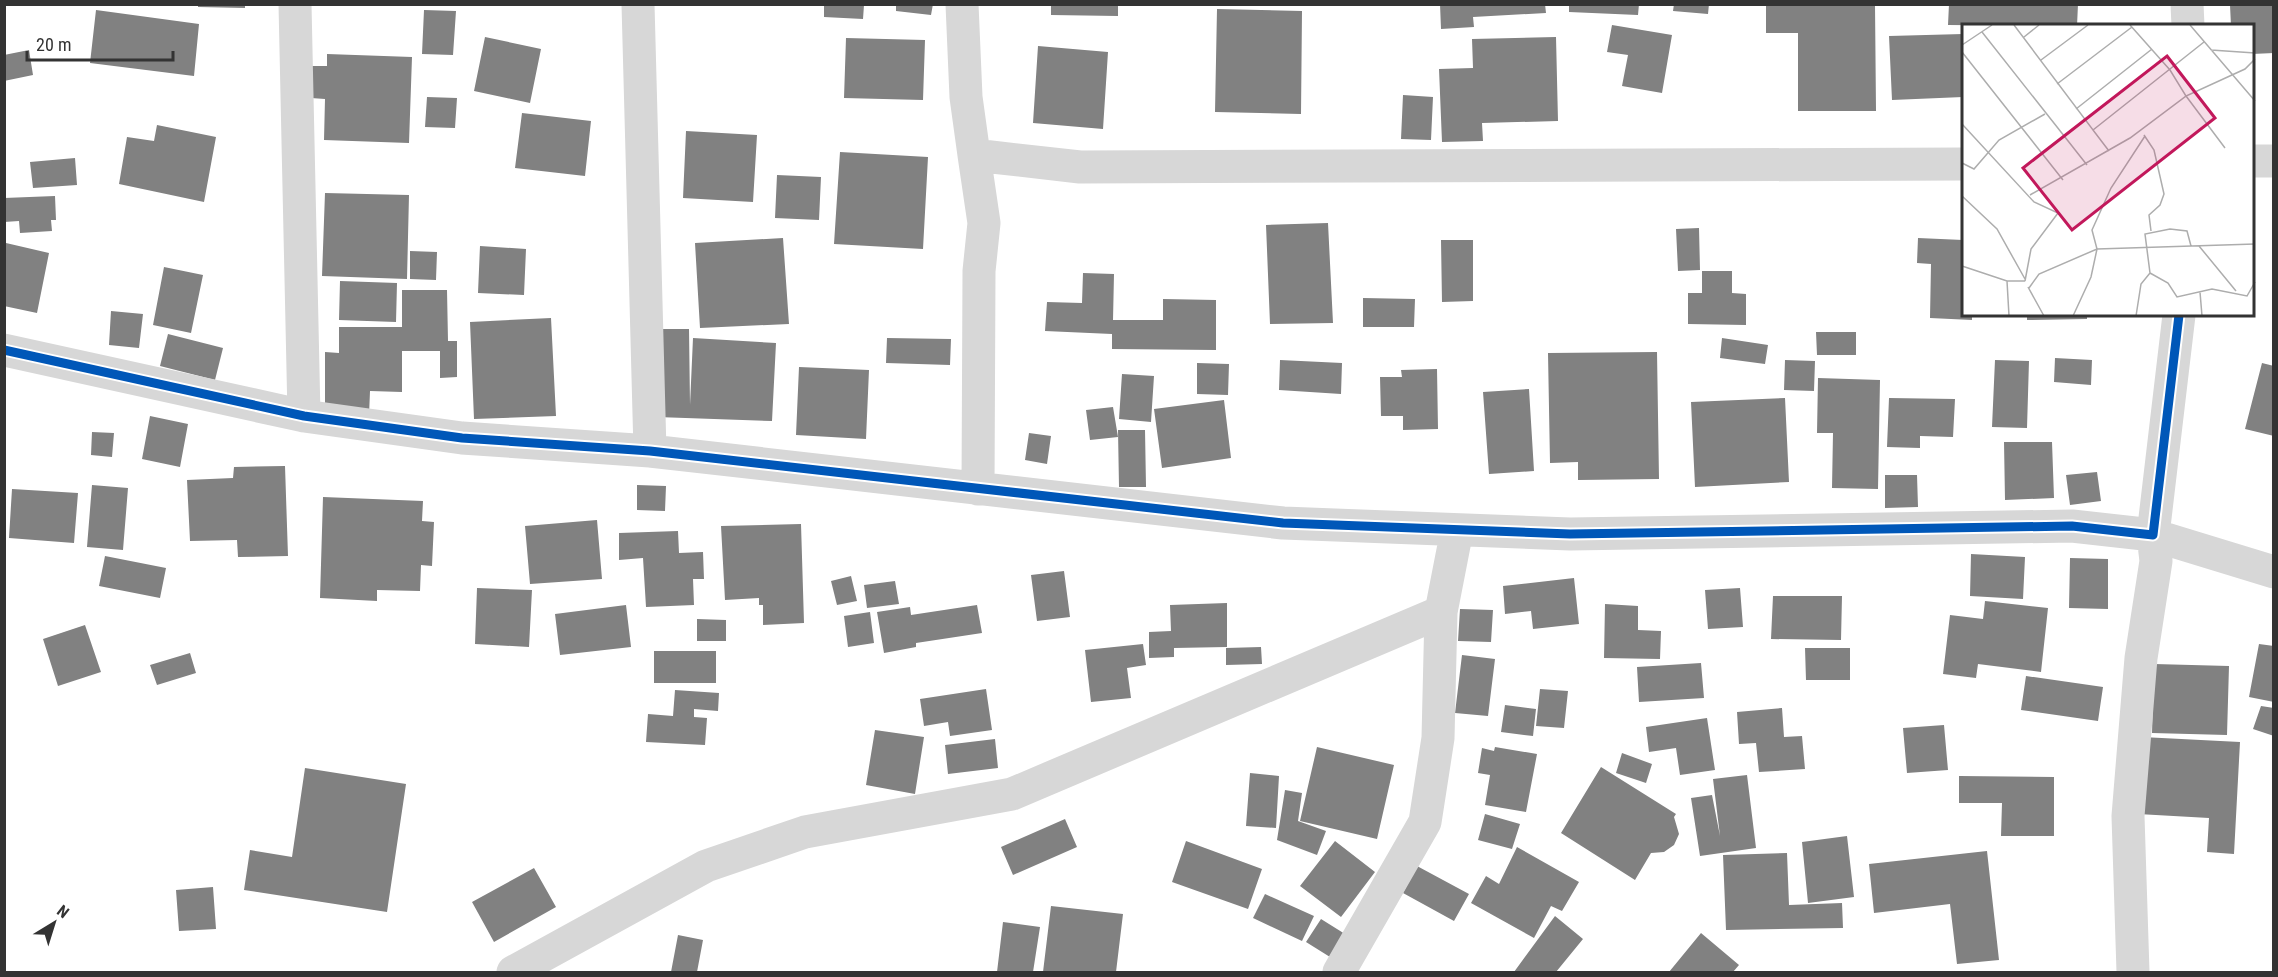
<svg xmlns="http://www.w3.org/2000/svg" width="2278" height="977" viewBox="0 0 2278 977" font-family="'Roboto Condensed',sans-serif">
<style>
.building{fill:#818181}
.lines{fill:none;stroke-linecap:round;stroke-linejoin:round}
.street{stroke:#d7d7d7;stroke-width:33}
.cycleway-casing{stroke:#fff;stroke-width:13}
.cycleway{stroke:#0057b8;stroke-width:9}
.inset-road{fill:none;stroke:#adadad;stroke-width:1.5}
.view{fill:#c2185b;fill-opacity:0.15;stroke:#c2185b;stroke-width:3}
.inset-edge{fill:none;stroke:#333;stroke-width:3}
</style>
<rect width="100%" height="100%" fill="#fff"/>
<path class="building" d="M198 4H245V8L198 7Z
M896 4H933L931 15 896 11Z
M1051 4H1118V16L1051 15Z
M1440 4H1545L1546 13 1473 17 1474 27 1441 29Z
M1569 4H1639L1638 15 1569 12Z
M1674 4H1709L1708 14 1673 11Z
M1766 4 1875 5 1876 111H1798V33H1766Z
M1949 4H2078L2077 26 1948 25Z
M824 5H864L863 19 824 17Z
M2230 5H2274V53L2252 54V26H2231Z
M1217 9 1302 11 1301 114 1215 112Z
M96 10 199 24 194 76 90 63Z
M424 10 456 11 453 55 422 54Z
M1612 25 1672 35 1662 93 1622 86 1628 55 1607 52Z
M1963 34V97L1892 100 1889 36Z
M485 37 541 49 530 103 474 91Z
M1556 37 1558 121 1482 123 1483 141 1442 142 1439 69 1473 68 1472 39Z
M846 38 925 40 923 100 844 98Z
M1038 46 1108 52 1103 129 1033 123Z
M29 50 33 75 4 81V55Z
M327 54 412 57 409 143 324 140 325 99 311 98 312 66H327Z
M1403 95 1433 97 1431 140 1401 139Z
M427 97 457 98 455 128 425 127Z
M522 113 591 121 585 176 515 168Z
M157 125 216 137 204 202 119 184 127 137 154 141Z
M686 131 757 135 753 202 683 198Z
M840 152 928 157 923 249 834 244Z
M75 158 77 185 33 188 30 162Z
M777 175 821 177 819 220 775 218Z
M325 193 409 195 407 279 322 276Z
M55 196 56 220H51L52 231 20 233 19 221 4 222V198Z
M1328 223 1333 323 1270 324 1266 225Z
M1699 228 1700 270 1678 271 1676 229Z
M783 238 789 324 700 328 695 243Z
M1918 238 1963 240V315H1972V320L1930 318 1931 264 1917 263Z
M1441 240H1473V301L1442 302Z
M6 243 49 253 37 313 4 306Z
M480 246 526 249 524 295 478 293Z
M410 251 437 252 436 280 410 279Z
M164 267 203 275 191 333 153 325Z
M1702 271H1732V293L1746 294V325L1688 324V293H1702Z
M1083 273 1114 274 1113 320H1163V299L1216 300V350L1112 349V334L1045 331 1047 302 1082 303Z
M340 281 397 283 396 322 339 320Z
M402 290H447L448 341H457V377L440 378V351H402V392L370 391 369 416 325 415V352L339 353V327H402Z
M1363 298 1415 299 1414 327H1363Z
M111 311 143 314 139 348 109 345Z
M2027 315H2087V319L2027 320Z
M551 318 556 416 474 419 470 322Z
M657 329H689L690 405 693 338 776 343 772 421 657 417Z
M1816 332H1856V355H1817Z
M168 334 223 348 215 380 160 366Z
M887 338 951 339 950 365 886 363Z
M1722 338 1768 345 1765 364 1720 358Z
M1657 352 1659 479 1578 480V462L1550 463 1548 353Z
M2055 358 2092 360 2091 385 2054 382Z
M1280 360 1342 363 1341 394 1279 390Z
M1785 360 1815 361 1814 391 1784 390Z
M1995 360 2029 361 2027 428 1992 427Z
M1197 363 1229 364 1228 395 1197 394Z
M2262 363 2274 366V436L2245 429Z
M799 367 869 370 866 439 796 435Z
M1437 369 1438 429 1403 430V416H1381L1380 377H1402L1401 370Z
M1122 374 1154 376 1151 422 1119 419Z
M1818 378 1880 380 1878 489 1832 488 1833 433H1817Z
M1529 389 1534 471 1489 474 1483 392Z
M1785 398 1789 482 1695 487 1691 402Z
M1889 398 1955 399 1953 437 1920 436V448L1887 447Z
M1224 400 1231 458 1162 468 1154 409Z
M1113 407 1118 437 1090 440 1086 410Z
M150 416 188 424 180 467 142 459Z
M1118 430H1145L1146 487H1119Z
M92 432 114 433 112 457 91 455Z
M1029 433 1051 436 1047 464 1025 460Z
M2004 442H2052L2054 498 2005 500Z
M285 466 288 556 238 557 237 540 190 541 187 480 233 478 234 467Z
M2097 472 2101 501 2070 505 2066 475Z
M1885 475H1917L1918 507 1885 508Z
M92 485 128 488 123 550 87 547Z
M637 485 666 486 665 511 637 510Z
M12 489 78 493 74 543 9 538Z
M323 497 423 501 422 521 434 522 432 566 421 565 420 591 377 590V601L320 598Z
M597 520 602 579 530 584 525 526Z
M801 524 804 623 763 625V605H759V598L725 600 721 526Z
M678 531 679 553 703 552 704 579H693L694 605 646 607 643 558 619 560V533Z
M1971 554 2025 557 2023 599 1970 596Z
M105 556 166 568 160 598 99 586Z
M2070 558 2108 559V609L2069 608Z
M1064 571 1070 617 1037 621 1031 575Z
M851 576 857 601 837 605 831 581Z
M1574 578 1579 624 1533 629 1531 611 1505 614 1503 586Z
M895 581 899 604 867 608 864 585Z
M477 588 532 590 529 647 475 644Z
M1740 588 1743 627 1708 629 1705 590Z
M1773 596H1842L1841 640 1771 639Z
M1985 601 2048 608 2041 672 1978 664 1976 678 1943 674 1950 615 1983 619Z
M1227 603V647L1174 648V657L1149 658V632L1171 631 1170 605Z
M1605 604 1638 606V630L1661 631 1660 659 1604 658Z
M626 605 631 647 560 655 555 614Z
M977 605 982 633 916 643V647L884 653 877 612 910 607 911 615Z
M1460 609 1493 610 1491 642 1458 641Z
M870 612 874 643 848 647 844 616Z
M697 619 726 620V641H697Z
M85 625 101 672 58 686 43 639Z
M1143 644 1146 665 1127 668 1131 698 1091 702 1085 650Z
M2259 644 2274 646V702L2249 697Z
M1261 647 1262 664 1226 665V648Z
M1805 648H1850V680H1806Z
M654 651H716V683H654Z
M190 653 196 673 157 685 150 665Z
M1462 655 1495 659 1488 716 1455 713Z
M1701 663 1704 698 1639 702 1637 667Z
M2154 664 2229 666 2227 735 2152 733Z
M2026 676 2103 687 2098 721 2021 710Z
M986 689 992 730 950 736 948 722 924 726 920 699Z
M1540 689 1568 691 1564 728 1536 726Z
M675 690 719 693 718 711 694 709V717L707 718 705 745 646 742 648 714 673 716Z
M1505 705 1536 709 1533 736 1501 732Z
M2261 706 2274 708V736L2253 729Z
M1782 708 1784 737 1802 736 1805 769 1759 772 1756 743 1739 744 1737 712Z
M1707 718 1715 770 1680 775 1676 748 1649 752 1646 727Z
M1944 725 1948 770 1907 773 1903 728Z
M875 730 924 737 915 794 866 785Z
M2142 737 2240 742 2234 854 2207 852 2209 818 2138 814Z
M995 739 998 768 948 774 945 745Z
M1317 747 1394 765 1377 839 1300 821Z
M1495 747 1537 754 1526 812 1485 805 1490 775 1478 773 1482 748 1494 751Z
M1622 753 1652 764 1646 783 1616 773Z
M1601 767 1676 814 1674 817 1679 834 1674 845 1664 852 1651 853 1635 880 1561 833Z
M305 768 406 784 387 912 244 890 250 850 292 857Z
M1250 773 1279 776 1276 828 1246 826Z
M1747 775 1756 848 1700 856 1691 798 1712 795 1720 836 1713 779Z
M1959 776 2054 777V836H2001L2002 803H1959Z
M1285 790 1302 793 1298 821 1326 831 1317 855 1277 840Z
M1485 814 1520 824 1512 849 1478 840Z
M1065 819 1077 847 1013 875 1001 847Z
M1847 836 1854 897 1808 903 1802 842Z
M1186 841 1262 869 1248 909 1172 882Z
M1335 841 1375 872 1341 917 1300 886Z
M1517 847 1579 882 1562 911 1551 906 1534 938 1471 903 1486 876 1499 884Z
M1987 851 1999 960 1957 964 1950 904 1874 913 1869 864Z
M1787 853 1789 905 1842 903 1843 928 1726 930 1723 855Z
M1417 866 1469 894 1454 921 1403 893Z
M534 868 556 907 494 942 472 902Z
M213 887 216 929 179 931 176 890Z
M1265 894 1314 916 1302 941 1253 918Z
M1051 906 1123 914 1116 972H1043Z
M1555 916 1583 939 1556 972H1514Z
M1321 919 1345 934 1330 957 1306 942Z
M1003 922 1040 927 1033 972H997Z
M1701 933 1739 965 1733 972H1669Z
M678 935 703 940 697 972H671Z"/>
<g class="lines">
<path class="street" d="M295 4 304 416
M638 4 650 451
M962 4 966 97 974 155 1080 167 1963 164
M2187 4 2188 26
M974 155 984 223 979 271 978 489
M2252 161H2274
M4 350 304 416 462 438 650 451 1283 523 1570 534 2072 526 2153 535 2179 315
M513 972 706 866 805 832 1012 794 1441 612
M1339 972 1425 822 1438 738 1441 612 1457 530
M2133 972 2128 816 2141 658 2156 561 2153 535 2274 572"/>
<g class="cycleway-casing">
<path id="cycleway" d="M4 350 304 416 462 438 650 451 1283 523 1570 534 2072 526 2153 535 2179 315"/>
</g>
<use href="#cycleway" class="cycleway"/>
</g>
<g transform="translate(1962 24)">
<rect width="292" height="292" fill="#fff"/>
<path class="inset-road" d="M52 1 131 106 242 18M228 1 293 77M20 8 125 141M62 13 77 1M0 21 30 1M249 26 293 29M0 28 101 156M79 36 126 1M95 60 170 3M114 85 190 25M0 100 72 178 96 189 69 225 63 257M131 106 147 127M182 111 192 126 202 170 198 181 187 191 189 207M263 124 224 72 283 45 293 35M0 139 12 145 37 116 83 90M68 171 168 114 224 72 208 46 168 1M0 172 35 205 63 255M237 222 274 267M0 242 45 257H63M188 249 206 259 215 273 250 265 285 272 293 258M188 249 183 210 208 205 225 207 229 222M45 257 47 292M66 263 82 292M67 264 77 250 135 225 293 220M238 268 240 292M111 292 129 253 135 225 130 206 149 164 183 112M174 292 179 260 188 249"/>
<path class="view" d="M205 32 253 94 110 206 61 144Z"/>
<rect width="292" height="292" class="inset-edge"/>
</g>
<rect width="2278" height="977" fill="none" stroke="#333333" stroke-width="12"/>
<g transform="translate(54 923) rotate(38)" stroke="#ffffff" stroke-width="4.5" paint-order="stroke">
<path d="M0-4.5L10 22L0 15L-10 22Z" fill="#333333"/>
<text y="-9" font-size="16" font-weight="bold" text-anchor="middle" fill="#333333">N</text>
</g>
<path d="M27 51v9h146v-9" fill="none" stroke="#333333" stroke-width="3"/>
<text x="36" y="51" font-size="18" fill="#333333" stroke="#ffffff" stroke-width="4.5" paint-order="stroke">20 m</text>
</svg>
